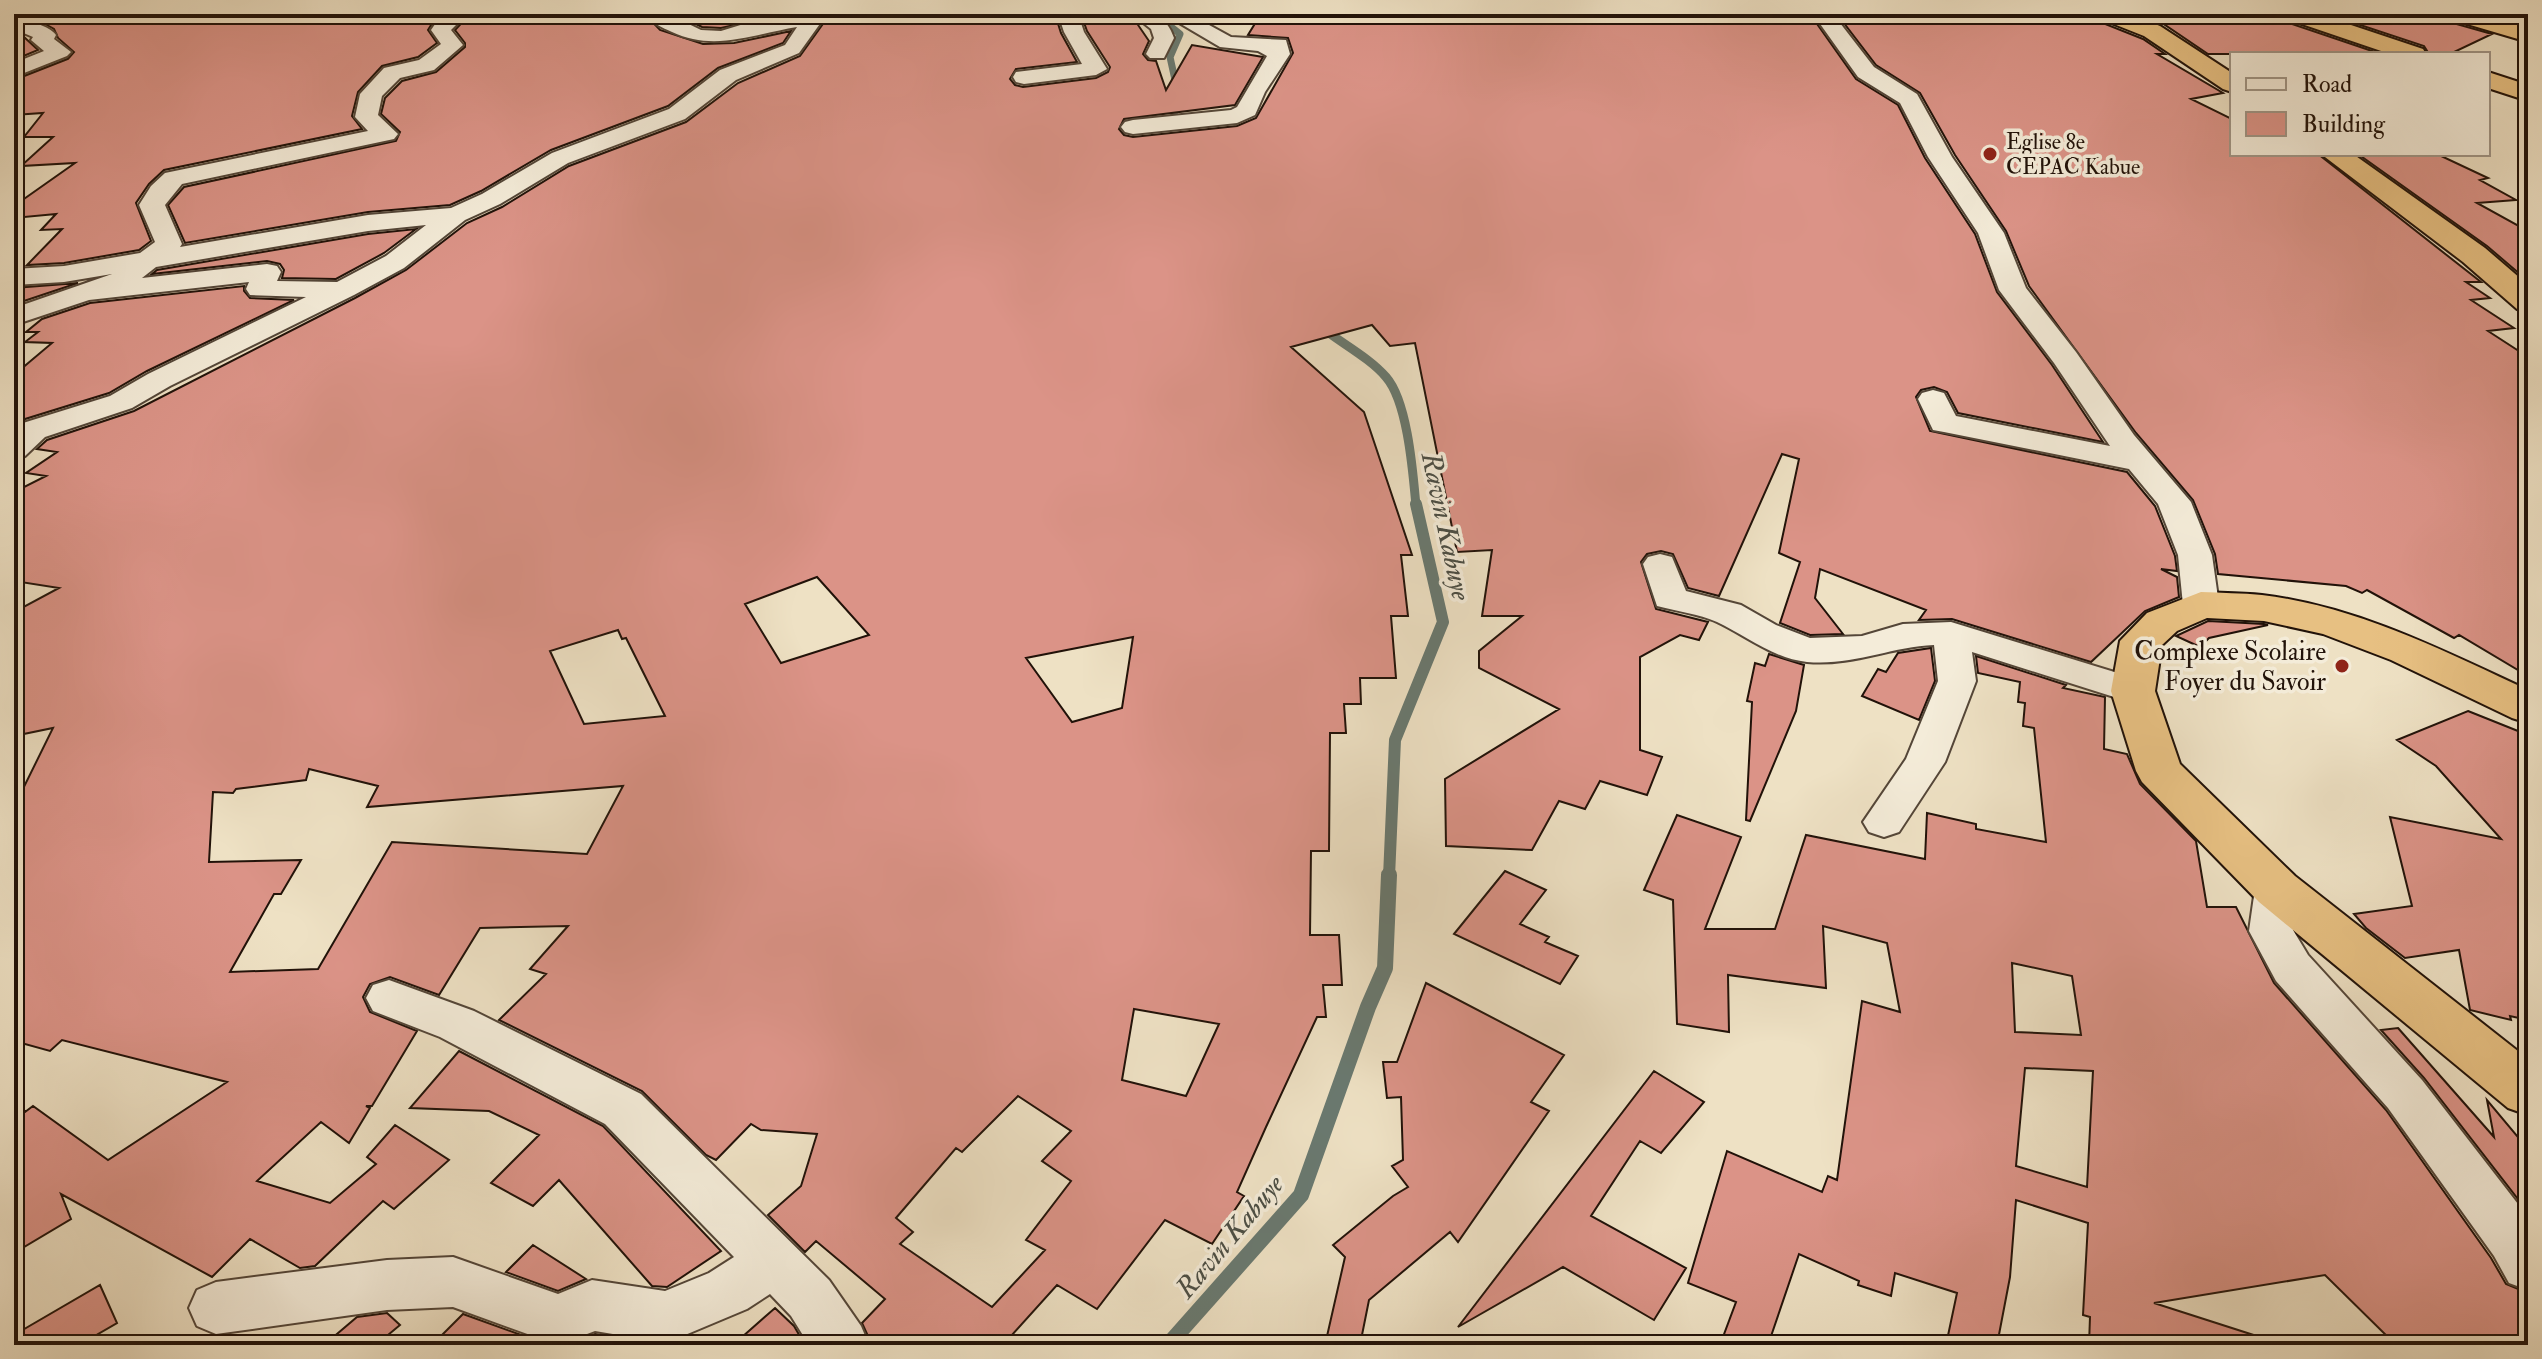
<svg xmlns="http://www.w3.org/2000/svg" width="2542" height="1359" viewBox="0 0 2542 1359" font-family="'IM FELL Double Pica',serif">
<style>
.lines{fill:none;stroke-linecap:round;stroke-linejoin:round}
.stream-far3{stroke:#697970;stroke-width:7}
.stream-far2{stroke:#697970;stroke-width:9}
.stream-far1{stroke:#697970;stroke-width:12}
.stream{stroke:#697970;stroke-width:16}
.building{fill:#db9387;stroke:#211209;stroke-width:2;fill-rule:evenodd}
.street-casing{stroke:#544638;stroke-width:4}
.highway-casing{stroke:#211209;stroke-width:4}
.street{fill:#f4ecd9;fill-rule:evenodd}
.highway{fill:#e7c082;fill-rule:evenodd}
.poi-dot{fill:#8f2418;stroke:#f4ecd9;stroke-width:3}
.labels{text-anchor:middle;stroke-width:7;stroke-linejoin:round;paint-order:stroke}
.far-poi-label{font-size:22px;fill:#211209;stroke:#f4ecd9;text-anchor:start}
.poi-label{font-size:26px;fill:#211209;stroke:#f4ecd9;text-anchor:end}
.water-label{font-size:28px;font-style:italic;fill:#4b4e45;stroke:#f4ecd9}
</style>
<rect width="100%" height="100%" fill="#eee1c4"/>
<filter id="stains"><feTurbulence type="fractalNoise" baseFrequency=".0025" numOctaves="4"/><feColorMatrix values="0 0 0 0 .2 0 0 0 0 .09 0 0 0 0 .02 0 0 0 .5 -.17"/></filter>
<radialGradient id="worn" r=".72"><stop offset=".6" stop-color="#630" stop-opacity="0"/><stop offset="1" stop-color="#630" stop-opacity=".3"/></radialGradient>
<g class="lines">
<path class="stream-far3" d="M1155 14 1180 34 1170 57 1177 89 1174 116 1163 125
M14 75C40 70 61 58 86 51"/>
<path class="stream-far2" d="M1321 327C1341 343 1370 358 1386 377 1408 402 1413 474 1416 506"/>
<path class="stream-far1" d="M1389 877 1395 740 1443 622 1416 504"/>
<path class="stream" d="M1168 1345 1301 1195 1368 1007 1385 968 1389 875"/>
</g>
<path class="building" d="M27 14 127 16 243 14 256 23 270 14H438L428 30 437 43 418 57 382 66 358 92 352 116 362 129 164 170 149 184 136 203 151 241 139 250 64 263 27 265 62 229 41 230 56 214 14 218V206L75 163 21 166 53 137H24L43 113 14 115V80L68 59 74 52 58 38 54 29Z
M470 14H645L660 30 703 44 734 43 791 31 783 43 718 68 668 106 551 150 481 191 450 205 368 212 185 243 168 205 184 187 396 141 400 132 381 114 385 98 402 81 436 72 465 47V43L455 30Z
M675 14H785L721 28 702 27Z
M830 14H1055L1061 33 1077 62 1016 69 1010 79 1015 85 1023 87 1096 78 1108 72 1110 67 1087 31 1081 14H1122L1128 20 1134 19 1149 41 1143 54 1148 60 1156 61 1166 90 1192 45 1263 57 1235 105 1124 119 1119 129 1124 135 1133 137 1237 126 1256 118 1293 53 1288 38 1248 35 1259 17 1311 18 1313 14H1810L1856 79 1898 105 1925 158 1975 234 1997 292 2052 365 2103 442 1958 413 1947 392 1934 387 1921 390 1916 397 1930 431 2127 472 2155 506 2175 556 2177 571 2161 569 2177 577 2179 597 2145 611 2091 662 1952 619 1919 620 1926 610 1820 569 1815 598 1843 634 1810 635 1780 623 1800 562 1779 553 1799 459 1782 454 1719 596 1688 588 1673 554 1661 551 1647 554 1641 562 1656 609 1708 622 1699 640 1680 635 1640 657V750L1662 757 1647 795 1600 781 1585 809 1559 801 1532 850 1446 846 1445 779 1559 709 1479 668V651L1522 616H1482L1492 550 1457 552 1415 343 1390 346 1372 325 1291 347 1364 412 1412 555H1401L1408 616H1391L1396 678H1360L1361 704H1344L1346 733H1330L1329 851H1311L1310 935H1339L1342 985H1323L1326 1017H1317L1266 1127 1237 1192 1244 1196 1212 1244 1165 1220 1097 1309 1057 1285 1003 1345H872L862 1323 885 1299 816 1241 805 1252 768 1215 801 1186 817 1134 761 1130 751 1124 716 1160 706 1155 642 1091 499 1020 546 974 530 969 568 926 480 928 439 995 390 977 370 984 363 997 370 1012 417 1031 372 1106H366L370 1108 349 1143 321 1122 257 1181 330 1203 376 1164 367 1157 395 1125 449 1160 394 1209 383 1201 315 1266 300 1268 250 1239 212 1277 61 1194 71 1219 14 1253V1088L25 1112 33 1106 108 1160 227 1082 62 1040 50 1051 14 1041V807L53 728 14 736V612L59 588 14 581V492L46 476 26 473 57 452 37 449 47 440 134 411 355 298 406 270 467 223 502 207 569 166 686 122 738 83 800 56ZM817 577 869 635 781 663 745 604ZM618 630 622 639 626 638 665 716 584 724 550 651ZM1133 637 1122 708 1072 722 1026 658ZM309 769 378 786 367 807 623 786 587 854 392 842 318 969 230 972 274 894H281L301 860 209 862 213 792 233 793 236 789 306 780ZM1134 1009 1219 1024 1186 1096 1122 1080ZM1018 1096 1071 1131 1042 1161 1071 1181 1026 1240 1045 1250 992 1307 900 1244 913 1232 896 1218 956 1148 962 1152Z
M1837 14H2094L2100 22 2143 39 2165 54H2157L2223 93 2191 99 2232 119V154H2318L2481 282H2466L2490 298 2471 300 2514 328 2488 331 2528 357V676L2459 635 2454 638 2367 590 2362 593 2346 586 2218 574 2215 554 2193 500 2136 433 2029 286 2006 231 1955 155 1920 93 1876 65Z
M2138 14H2280L2286 22 2381 54H2208L2162 23Z
M2327 14H2443L2449 22 2492 34 2450 54H2429L2424 46Z
M23 36 38 50 14 60V38Z
M2358 154H2437L2488 178 2480 180 2516 200 2477 203 2528 231V281L2487 246Z
M416 229 384 253 336 279 282 278 284 270 280 264 267 261 152 274 157 270 368 234Z
M78 283 18 303H14V288Z
M244 286V291L250 298 294 300 147 371 109 393 22 420 14 428V375L52 343 25 342 38 332H26L42 319 90 303Z
M2208 621 2264 624 2268 625 2209 638 2200 647 2176 636Z
M1931 648 1935 681 1919 720 1862 696 1878 669 1886 672 1898 653Z
M1769 654 1804 665 1796 711 1750 821 1746 820 1752 702 1747 701 1755 663 1765 666Z
M1976 656 2066 685 2063 688 2105 697 2104 749 2127 754 2140 784 2196 841 2207 907H2236L2274 983 2386 1110 2491 1258 2506 1284 2528 1293V1345H2396L2325 1275 2154 1303 2263 1338 2262 1345H2089L2090 1317 2083 1315 2088 1223 2016 1200 2010 1277 1997 1345H1946L1957 1293 1895 1273 1891 1296 1858 1285 1859 1281 1799 1254 1768 1345H1720L1736 1302 1688 1283 1727 1151 1822 1192 1828 1176 1837 1180 1862 1001 1900 1012 1887 943 1823 926 1826 988 1728 975 1729 1032 1677 1024 1673 900 1644 890 1677 815 1741 837 1705 929H1775L1806 835 1925 859 1927 813 1976 824V829L2046 842 2034 728 2023 726 2025 703 2018 702 2020 682 1978 673ZM2012 963 2072 976 2081 1035 2015 1032ZM2025 1068 2093 1071 2087 1187 2016 1166Z
M2468 711 2528 735V1020L2510 1016 2511 1020 2470 1010 2459 950 2405 958 2366 928 2354 914 2412 906 2390 817 2501 839 2436 766 2397 740Z
M1505 871 1546 890 1520 924 1549 937 1545 942 1578 956 1560 984 1454 934Z
M1426 983 1564 1055 1531 1102 1549 1111 1458 1242 1450 1232 1369 1300 1360 1345H1325L1345 1257 1333 1245 1393 1196 1408 1187 1392 1166 1403 1160 1401 1097 1387 1098 1383 1062H1397Z
M2398 1028 2494 1137 2487 1100 2528 1149V1212L2424 1078 2381 1030Z
M459 1051 603 1126 721 1251 667 1287 652 1286 559 1180 533 1206 491 1183 539 1135 489 1111 410 1108Z
M1654 1071 1704 1102 1661 1153 1640 1141 1591 1216 1686 1268 1654 1320 1563 1267 1458 1327Z
M533 1245 586 1279 558 1291 506 1272Z
M100 1285 117 1323 79 1345H14V1335Z
M775 1308 794 1326 805 1345H733Z
M387 1313 400 1325 376 1345H324L357 1317Z
M463 1314 549 1345H432Z
M595 1334 617 1338 622 1345H566Z"/>
<g class="lines">
<g class="street-casing">
<path id="street" d="M14 14H23C31 25 48 24 56 35L54 39 71 52 67 56 14 77V63L44 51 31 40 33 37 14 29Z
M246 14H267L257 20Z
M442 14H467L451 30 463 45 434 70 400 78 382 96 378 115 398 134 394 139 182 184 165 205 182 244 180 247 368 215 451 208 482 194 552 153 669 109 720 70 785 45 797 27C754 34 714 52 672 32 662 27 653 25 648 14H668L701 30 721 31 747 23 805 14H827L799 53 736 80 685 119 568 163 500 204 465 220 404 268 354 295 170 386 132 408 45 437 25 456 14 459V432L23 423 110 396 148 374 306 297 250 295 246 289 249 282 89 300 14 325V308L112 274 64 282 14 285V269L64 266 140 253 155 242 139 205 151 186 165 173 368 131 355 117 360 94 384 68 419 60 441 44 431 30ZM426 225 386 256 337 282 277 281 281 272 277 266 267 264 142 278 156 267 368 231Z
M1058 14H1078L1084 32 1107 69 1096 75 1024 84 1016 82 1013 77 1016 72 1082 64 1064 32Z
M1132 14C1154 14 1166 15 1174 38L1164 58H1150L1146 54 1154 38 1151 29Z
M1164 14H1189L1231 37 1286 40 1290 54 1265 92 1255 115 1237 123 1133 134 1125 132 1121 127 1125 122 1133 120 1231 110 1237 107 1267 56 1258 51 1220 47Z
M1813 14H1833L1874 67 1917 94 1952 157 2004 233 2026 288 2076 352 2134 435 2191 502 2212 555 2219 605 2214 613 2201 616 2188 613 2183 605 2178 555 2158 504 2129 469 1944 432 1933 430 1918 399 1922 393 1933 390 1944 393 1956 416 2110 446 2054 363 1999 290 1978 233 1928 157 1900 103 1858 77Z
M1660 554 1672 557 1686 591 1741 605 1776 625 1810 638 1862 636 1903 624 1951 622 2147 682 2152 691 2147 700 2133 703 1972 652 1976 681 1945 762 1899 832 1884 837 1869 832 1863 822 1906 759 1938 681 1934 645C1890 647 1853 666 1807 662 1774 659 1745 635 1717 622 1699 614 1676 611 1657 606L1643 564 1648 557Z
M2277 873 2292 878 2299 889 2293 930 2308 955 2422 1080 2528 1217V1290L2509 1283 2494 1256 2388 1108 2276 981 2249 931 2255 889 2262 878Z
M389 980 474 1011 641 1094 829 1280 861 1326 869 1345H809L791 1316 770 1294 747 1309 666 1343 595 1331 558 1345 453 1307 387 1310 216 1334 197 1326 189 1308 197 1290 216 1282 387 1260 453 1257 558 1294 592 1280 665 1291 709 1273 734 1257 605 1124 440 1037 373 1011 366 998 373 985Z"/>
</g>
<g class="highway-casing">
<path id="highway" d="M2097 14H2130L2160 26 2232 73V92L2223 89 2144 36 2101 19Z
M2283 14H2318L2423 49 2426 54H2390L2287 19Z
M2446 14H2483L2528 27V42L2450 19Z
M2488 72 2528 85V101L2488 88Z
M2321 154H2353L2485 248 2528 285V312L2517 309 2463 262Z
M2201 592C2221 593 2242 593 2262 595 2356 606 2444 651 2528 690V723L2512 718 2391 660 2323 634 2264 621 2207 618 2177 631 2162 645 2155 691 2180 764 2295 876 2528 1059V1115L2508 1108 2259 902 2142 782 2136 771 2111 691 2120 641 2147 613Z"/>
</g>
<use href="#street" class="street"/>
<use href="#highway" class="highway"/>
</g>
<g class="poi-dot">
<circle cx="1990" cy="154" r="8"/>
<circle cx="2342" cy="666" r="8"/>
</g>
<g class="labels">
<g class="far-poi-label">
<text x="2006" y="149">Eglise 8e<tspan x="2006" dy="25">CEPAC Kabue</tspan></text>
</g>
<g class="poi-label">
<text x="2326" y="660">Complexe Scolaire<tspan x="2326" dy="30">Foyer du Savoir</tspan></text>
</g>
<g class="water-label">
<text transform="translate(1447 526) rotate(78)" y="10">Ravin Kabuye</text>
<text transform="translate(1229 1236) rotate(-50)" y="10">Ravin Kabuye</text>
</g>
</g>
<rect width="2542" height="1359" fill="none" stroke="#eee1c4" stroke-width="48"/>
<rect x="16" y="16" width="2510" height="1327" fill="none" stroke="#211209" stroke-width="4"/>
<rect x="24" y="24" width="2494" height="1311" fill="none" stroke="#211209" stroke-width="2"/>
<rect x="2230" y="52" width="260" height="104" fill="#f4ecd9" stroke="#a09586" stroke-width="2"/>
<rect x="2246" y="78" width="40" height="12" fill="#f4ecd9" stroke="#a09586" stroke-width="2"/>
<text x="2302" y="92" font-size="24" fill="#211209">Road</text>
<rect x="2246" y="112" width="40" height="24" fill="#db9387" stroke="#a09586" stroke-width="2"/>
<text x="2302" y="132" font-size="24" fill="#211209">Building</text>
<rect width="100%" height="100%" filter="url(#stains)"/>
<rect width="100%" height="100%" fill="url(#worn)"/>
</svg>
